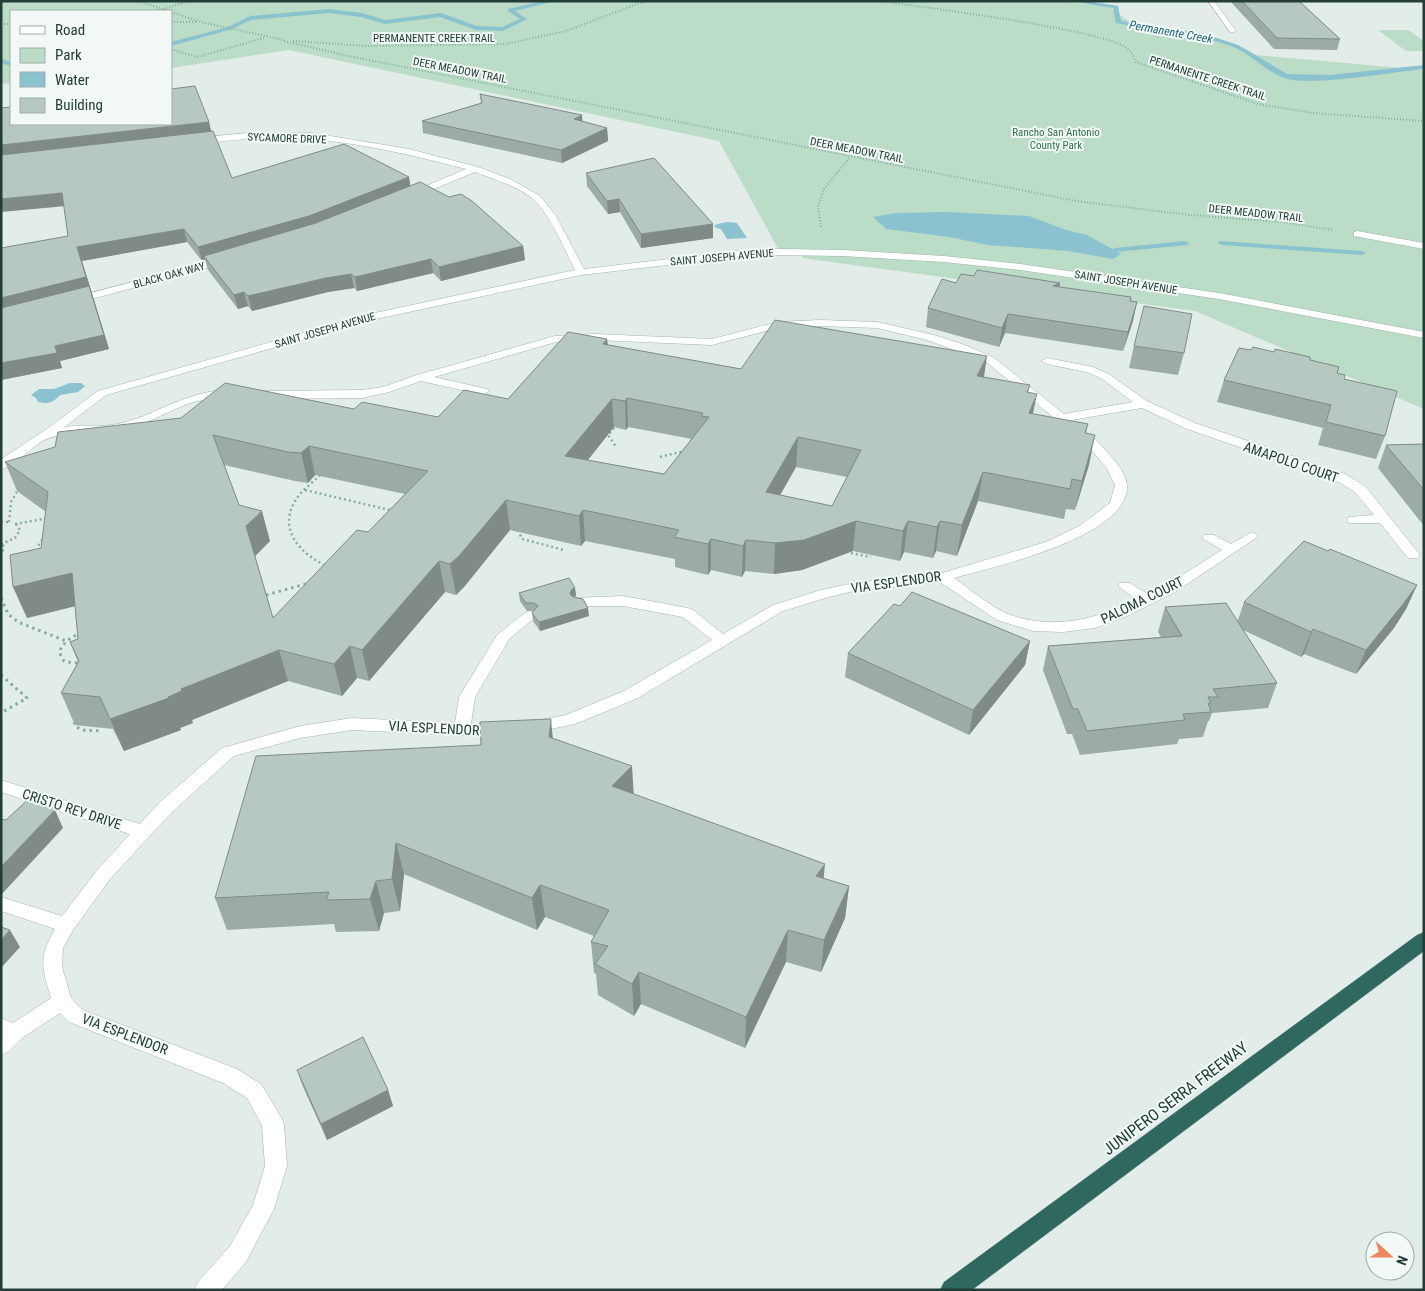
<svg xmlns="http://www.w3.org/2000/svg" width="1425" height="1291" viewBox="0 0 1425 1291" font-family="'Roboto Condensed',sans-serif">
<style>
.green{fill:#bbdcc6}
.water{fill:#8bc2d0}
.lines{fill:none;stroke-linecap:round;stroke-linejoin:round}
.stream{fill:#8bc2d0;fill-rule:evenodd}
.minor-casing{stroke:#a5b4af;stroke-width:1}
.highway-casing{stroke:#c1c8c7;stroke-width:1}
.path-far2{stroke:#83afa3;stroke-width:2;stroke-dasharray:1 2;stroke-linecap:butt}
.path-far1{stroke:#83afa3;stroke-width:2.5;stroke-dasharray:2 3;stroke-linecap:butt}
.path{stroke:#83afa3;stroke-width:3;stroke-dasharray:2.5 4;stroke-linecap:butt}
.minor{fill:#fff;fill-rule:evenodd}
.highway{fill:#2f685f;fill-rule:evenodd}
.wall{fill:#9daba6;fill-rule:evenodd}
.shaded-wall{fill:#808b87}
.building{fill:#b7c7c1;stroke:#808b87;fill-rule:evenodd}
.labels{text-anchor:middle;stroke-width:4;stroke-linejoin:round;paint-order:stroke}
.far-street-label{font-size:11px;fill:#223c37;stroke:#f2f8f6}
.far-park-label{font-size:11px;fill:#2e724b;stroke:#f2f8f6}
.far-water-label{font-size:12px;font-style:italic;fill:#1e6477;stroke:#f2f8f6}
.street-label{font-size:14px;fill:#223c37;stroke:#f2f8f6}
.near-street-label{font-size:16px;fill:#223c37;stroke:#f2f8f6}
</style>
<rect width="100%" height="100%" fill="#e2ece8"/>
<path class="green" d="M1 1H1057L1108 6 1139 29 1196 36 1244 48 1256 55 1424 70V409L1195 311 802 258 800 252H780L719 141 289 50 171 68V11H11V83L1 84Z
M1378 30H1408L1424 41V51H1406Z"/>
<path class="water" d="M948 212 1029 216 1066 230 1087 235 1121 254 1113 259 1068 251 988 245 949 237 886 229 873 217 896 213Z
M727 222 737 223 747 238 727 239 721 229 716 228 714 225Z
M70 383H81L85 386 78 392 60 395C54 402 48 405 38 402L36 398 31 395 39 389H54Z"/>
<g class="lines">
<path class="stream" d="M543 1H555L515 11 527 19 503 31 476 30 440 17 385 24 361 17 329 13 251 20 232 29 171 46V42L228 27 250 16 329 9 362 13 385 20 441 13 477 26 502 27 520 19 508 11V9Z
M1070 1H1087L1118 6 1121 21 1202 33 1238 45 1287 74 1330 75 1424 65V69C1392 72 1311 87 1284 78 1265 71 1250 53 1231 46 1194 33 1155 31 1116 23L1113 8Z
M1 59 11 62V66L1 63Z
M1185 241 1189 243 1188 245 1115 252 1111 250 1115 248Z
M1219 241 1362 251 1366 253 1362 255 1222 245 1218 243Z"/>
<g class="minor-casing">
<path id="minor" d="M1208 1H1214L1236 31 1234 32H1230Z
M248 133H312L409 149 478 167 510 179 540 196 556 216 584 269 737 251 780 249 843 250 944 256 1020 264 1219 293 1424 332V338L1219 299 1020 270 944 262 843 256 780 255 737 257 581 275 376 319 106 395 63 428C79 424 86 427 101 426 117 425 132 421 146 415 162 408 220 380 234 395 226 403 208 399 197 401 172 408 149 424 122 431 97 437 75 429 49 438 32 444 20 464 1 469V459L44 431 98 391 370 314 575 270C564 249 551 216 534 200 520 187 493 179 475 172L412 198 409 197V193L466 169C416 156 365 144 313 139 274 135 234 140 195 144L191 141 195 138Z
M1357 231 1424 243V249L1354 236V232Z
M225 257 230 260 229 262 73 304 68 301 69 299Z
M821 320 877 322 934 335 965 345 993 357 1064 414 1133 402 1101 378 1086 372 1047 364 1041 361 1047 358 1093 367 1109 374 1147 401 1195 423 1345 474 1365 486 1420 555 1418 558H1408L1380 523H1349L1347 520 1349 517 1374 515 1355 492 1335 480 1187 429 1142 408 1072 420C1087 432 1127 465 1127 486 1129 537 993 567 954 578 970 589 991 607 1008 614 1052 631 1097 619 1137 600L1118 586 1120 583H1130L1148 594 1165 586 1222 550 1202 538 1204 535H1214L1231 544 1252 532 1259 536 1175 592 1127 616 1095 628 1063 632 1033 631 997 620 940 582 854 591 829 597 783 611 636 699 575 724 531 733 525 731 523 727 525 723 566 715 624 691 712 640 683 617 623 606H579L574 604 572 601 574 598 623 596 688 608 693 610 723 634 773 605 821 590 854 583 942 573 1046 542 1081 525 1110 503 1115 485 1106 467 1086 444 985 361 927 340 877 328 821 326 778 328 712 345 595 340 556 342 434 377 487 389 489 391 483 395 421 381 389 392 362 398 264 399 258 395 264 391 362 390 383 387 417 375 555 336 595 334 712 339 778 322Z
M530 611 535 613 537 616 510 638 475 697 471 724 507 727 509 731 507 735 501 737 352 730 300 738 234 756 172 812 110 879 73 930 63 948 62 967 71 998 83 1010 237 1069 261 1084 281 1117 284 1124 287 1166 274 1209 246 1262 222 1290H194L198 1282 230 1246 253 1205 265 1166 262 1126 247 1098 223 1083 69 1022 60 1013 22 1038 8 1052 1 1055V1018L13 1023 51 998C42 967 38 959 55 929L1 911V897L62 916 98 869 130 834 1 792V780L140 824 160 802 222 748 300 726 352 718 455 723 459 697 497 635 525 613Z"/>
</g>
<g class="highway-casing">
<path id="highway" d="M1424 932V951L972 1290H940L944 1282 1417 935Z"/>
</g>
<path class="path-far2" d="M139 1 168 11
M881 1C919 7 1109 30 1128 49 1132 52 1134 58 1136 62L1258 104 1313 113 1424 121
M158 11 188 1
M171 12 201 22 284 40
M171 22H196
M1 24H11
M284 41 344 55 1076 201 1190 215 1281 222 1333 230
M293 41 368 46 505 44 566 31 645 1
M171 49 197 57 264 38
M821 227 818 206 824 189 850 157"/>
<path class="path-far1" d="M614 428 608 435 617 448
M660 457 684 451
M320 475C312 483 301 491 295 501 278 530 300 553 326 566
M305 490 394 511
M1 522H10
M9 522 11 502 19 488
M15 524 49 518
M518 530 522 539 564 550
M1 544 15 538 20 530 16 524
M40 550 38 546 44 537
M846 552 871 557
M1 556 4 547 2 544"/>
<path class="path" d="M266 595 306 584
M1 598 8 614 18 622 66 641
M90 631C101 631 109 632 113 643 104 662 83 666 64 661L59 652C65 639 76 634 90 631Z
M1 675 27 698 1 713
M74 722 76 727 83 730 102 731"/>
<use href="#minor" class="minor"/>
<use href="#highway" class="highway"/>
</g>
<path class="wall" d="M1230 1H1299L1340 39 1337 50 1274 49Z
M480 94 582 115V122L607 128 608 141 562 163 423 133 422 121 481 103Z
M212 131 232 178 409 177 410 186 523 246 525 260 441 281 433 273 357 291 354 288 328 292 252 311 248 306 238 309 208 270 205 260 202 261 187 242 82 261 109 349 60 361 62 368 1 380 68 236Z
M586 173 713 238 641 248 620 212 608 214 587 186Z
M974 276 1060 283 1059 287 1130 301 1133 321 1123 351 1005 333 999 347 926 327 928 308 956 283Z
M607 339 608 345 741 369 984 377 1030 385 1028 393 1033 414 1088 424 1086 433 1089 465 1075 510 1066 509 1064 519 978 501 957 556 936 551 933 558 904 552 900 561 853 551 802 570 774 574 745 571 742 577 711 570 708 575 675 567V559L585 541 581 546 510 530 464 587 456 595 445 592 369 681 357 678 342 696 288 681 192 720 193 723 180 728 181 730 124 751 113 729 75 725 61 693 78 662 70 642 78 639 75 606 27 618 41 548 46 512 17 491 5 462 354 409 438 417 508 399ZM614 427 626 430 628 427 692 439 664 474 588 460ZM224 465 295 481 308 483 315 475 405 494 368 532 273 618 255 556 270 541 239 505ZM796 467 847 477 832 506 780 495Z
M1134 346 1184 353 1178 375 1129 368Z
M1251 350 1337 373 1344 379 1385 436 1376 459 1318 445 1323 428 1217 402 1224 380Z
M1424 444V526L1378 468 1386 445Z
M1328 551 1417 585 1406 609 1394 628 1356 674 1304 654 1301 657 1243 630 1277 683 1268 708 1212 713 1209 721H1208L1203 737 1179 739 1177 744 1080 755 1072 734H1067L1043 670 1048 646 1161 637 1158 632 1165 607 1238 620 1244 602Z
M575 588 576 596 572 597 589 616 540 631 533 621 532 613 534 611H527L520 601 519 593Z
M900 606 1030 641 1025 665 969 735 845 677 848 653Z
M553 738 633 794 824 879 849 886 845 918 821 972 786 962 745 1048 641 1004 634 1016 598 995 596 974 594 973 591 942 594 936 545 917 537 930 404 874 400 911 384 913 379 931 336 932 334 924 227 930 215 898 481 745Z
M297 1070 388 1090 393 1106 327 1140 303 1087Z"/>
<path class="shaded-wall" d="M582 115 583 127 574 119Z
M209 122 212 134 1 158V145Z
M607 128 608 141 562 163 561 150Z
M409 177 411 190 311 229 204 256 205 260 202 261 198 247Z
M62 193 66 206 1 212V199Z
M619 199 620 212 608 214 607 201Z
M713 224V238L641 248V234Z
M184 229 187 242 82 261 109 349 60 361 62 368 1 380V298L77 247Z
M523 246 525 260 441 281 439 267Z
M431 259 433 273 357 291 355 277Z
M351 274 354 288 328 292 252 311 248 296 326 278Z
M1060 283 1056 302 1053 286Z
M244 292 248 306 238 309 234 295Z
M1137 302 1133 321 1123 351 1128 332Z
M1008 314 1005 333 999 347 1002 328Z
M607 339 609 367 603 344Z
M987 356 983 384 977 376Z
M1037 394 1031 423 1029 413Z
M627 398 628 427 626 430 625 401Z
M612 399 614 427 567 486 565 456Z
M1095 435 1089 465 1075 510 1082 481Z
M798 437 796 467 765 522 766 492Z
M309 446 315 475 308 483 301 453Z
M983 472 978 501 957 556 962 525Z
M506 500 510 530 464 587 456 595 450 564Z
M583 510 585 541 581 546 579 516Z
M262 511 270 541 255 556 246 526Z
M856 521 853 551 802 570 774 574 775 543Z
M908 521 904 552 900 561 903 531Z
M940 521 936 551 933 558 937 527Z
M711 539V570L708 575V544Z
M746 540 745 571 742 577 743 546Z
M439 561 445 592 369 681 362 650Z
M72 573 84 604 27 618 13 587Z
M1417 585 1406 609 1394 628 1356 674 1366 650Z
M575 588 576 596 572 597 570 594 572 589Z
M588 608 589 616 540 631 539 622Z
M1313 629 1304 654 1301 657 1311 632Z
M1030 641 1025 665 969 735 973 710Z
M350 646 357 678 342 696 334 664Z
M279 650 288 681 192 720 193 723 180 728 181 730 124 751 110 719 181 689Z
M551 719 554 751 549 737Z
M632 766 634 798 612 786Z
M55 810 63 828 1 895V867Z
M396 843 404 874 400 911 392 879Z
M825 864 822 896 816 876Z
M376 881 384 913 379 931 370 899Z
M540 885 545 917 537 930 532 898Z
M849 886 845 918 821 972 824 940Z
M10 930 20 947 1 968V940Z
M788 930 786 962 745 1048 746 1017Z
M639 972 641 1004 634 1016 632 984Z
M388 1090 393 1106 327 1140 321 1124Z"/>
<path class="building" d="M1242 1H1299L1340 39 1277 38Z
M195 86 209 122 1 145V108L11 107V124H171V89Z
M480 94 582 115 574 119 607 128 561 150 422 121 482 103Z
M213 131 232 178 344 144 409 177 309 216 198 247 184 229 77 247 86 277 1 298V248L68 236 62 193 1 199V155Z
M654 158 713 224 641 234 619 199 607 201 586 173Z
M420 182 449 197 461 194 472 201 523 246 439 267 431 259 355 277 351 274 326 278 248 296 244 292 234 295 204 256 316 223Z
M977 270 1060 283 1053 286 1131 297 1130 301 1137 302 1128 332 1008 314 1002 328 928 308 942 279 956 283 961 274 974 276Z
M89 286 104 335 55 346 57 353 1 363V308Z
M1144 306 1192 314 1184 353 1134 346Z
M775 320 987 356 977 376 1030 385 1027 392 1037 394 1029 413 1088 424 1085 433 1095 435 1082 481 1072 479 1070 489 983 472 962 525 940 521 937 527 908 521 903 531 856 521 804 540 775 543 746 540 743 546 711 539 708 544 674 537 679 530 583 510 579 516 506 500 459 556 450 564 439 561 362 650 350 646 334 664 279 650 181 689 182 691 168 697 169 698 110 719 100 697 61 693 79 661 70 642 78 639 72 573 13 587 10 555 41 548 48 492 5 462 55 447 58 432 181 418 225 383 354 409 362 402 438 417 464 390 508 399 568 332 607 339 603 344 741 369ZM627 398 703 413 701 416 709 417 664 474 565 456 612 399 625 401ZM213 435 288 452 301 453 309 446 428 471 368 532 357 530 273 618 246 526 262 511 239 505ZM798 437 861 450 832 506 766 492Z
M1253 347 1274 352 1275 349 1310 357V360L1339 367 1337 373 1345 375 1344 379 1397 391 1385 436 1326 422 1331 405 1224 380 1239 348 1251 350Z
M1424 444V490L1386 445Z
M1304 541 1328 551 1330 549 1417 585 1404 603 1366 650 1313 629 1311 632 1244 602Z
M569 578 575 588 572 589 570 594 573 597 583 599 588 608 539 622 532 613 538 606 534 603H526L519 593Z
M912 592 1030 641 973 710 848 653 894 604 900 606Z
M1226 603 1277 683 1213 689 1218 697H1208L1211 703H1208L1211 712 1183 714 1185 720 1087 731 1078 709H1073L1048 646 1182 636 1165 607Z
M551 719 549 737 632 766 612 786 825 864 816 876 849 886 824 940 788 930 746 1017 639 972 632 984 595 964 608 946 591 942 609 910 540 885 532 898 396 843 392 879 376 881 370 899 326 900 329 892 215 898 256 756 481 745 480 722Z
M36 792 55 810 1 867V819L6 820Z
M1 927 10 930 1 940Z
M363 1037 388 1090 321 1124 297 1070Z"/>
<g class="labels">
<g class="far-street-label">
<text x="434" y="42">PERMANENTE CREEK TRAIL</text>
<text transform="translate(460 70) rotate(11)" y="4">DEER MEADOW TRAIL</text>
<text transform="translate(1208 78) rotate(18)" y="4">PERMANENTE CREEK TRAIL</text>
<text transform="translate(287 138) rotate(2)" y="4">SYCAMORE DRIVE</text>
<text transform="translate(857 150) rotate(11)" y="4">DEER MEADOW TRAIL</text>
<text transform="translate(1256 213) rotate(6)" y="4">DEER MEADOW TRAIL</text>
<text transform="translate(722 257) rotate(-5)" y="4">SAINT JOSEPH AVENUE</text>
<text transform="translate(169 275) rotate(-15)" y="4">BLACK OAK WAY</text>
<text transform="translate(1126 282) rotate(9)" y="4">SAINT JOSEPH AVENUE</text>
<text transform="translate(325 330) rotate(-16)" y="4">SAINT JOSEPH AVENUE</text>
</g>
<g class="far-park-label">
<text x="1056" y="136">Rancho San Antonio<tspan x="1056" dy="13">County Park</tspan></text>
</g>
<g class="far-water-label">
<text transform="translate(1171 32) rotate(10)" y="4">Permanente Creek</text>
</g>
<g class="street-label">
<text transform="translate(1291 462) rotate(19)" y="5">AMAPOLO COURT</text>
<text transform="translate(896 582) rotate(-8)" y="5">VIA ESPLENDOR</text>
<text transform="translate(1142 600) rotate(-26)" y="5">PALOMA COURT</text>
<text transform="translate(434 728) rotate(3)" y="5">VIA ESPLENDOR</text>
<text transform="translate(72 809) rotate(18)" y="5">CRISTO REY DRIVE</text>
<text transform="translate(125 1034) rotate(21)" y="5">VIA ESPLENDOR</text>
</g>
<g class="near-street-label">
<text transform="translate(1175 1098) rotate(-37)" y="6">JUNIPERO SERRA FREEWAY</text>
</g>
</g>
<rect width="1425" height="1291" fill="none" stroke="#223c37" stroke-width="5"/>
<rect x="10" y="10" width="162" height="115" fill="#f2f8f6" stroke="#9fadaa"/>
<rect x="20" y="26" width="25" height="8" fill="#ffffff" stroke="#9fadaa"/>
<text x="55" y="35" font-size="15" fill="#223c37">Road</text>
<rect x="20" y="48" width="25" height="15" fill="#bbdcc6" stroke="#9fadaa"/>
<text x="55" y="60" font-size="15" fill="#223c37">Park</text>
<rect x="20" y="72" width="25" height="15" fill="#8bc2d0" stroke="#9fadaa"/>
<text x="55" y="85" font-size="15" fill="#223c37">Water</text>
<rect x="20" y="98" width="25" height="15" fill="#b7c7c1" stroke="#9fadaa"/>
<text x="55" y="110" font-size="15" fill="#223c37">Building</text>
<g transform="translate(1390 1256) rotate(111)"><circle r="24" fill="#f2f8f6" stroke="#9fadaa"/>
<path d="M0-4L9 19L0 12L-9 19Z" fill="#ee875e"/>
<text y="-8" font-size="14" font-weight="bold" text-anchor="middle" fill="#223c37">N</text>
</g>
</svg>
